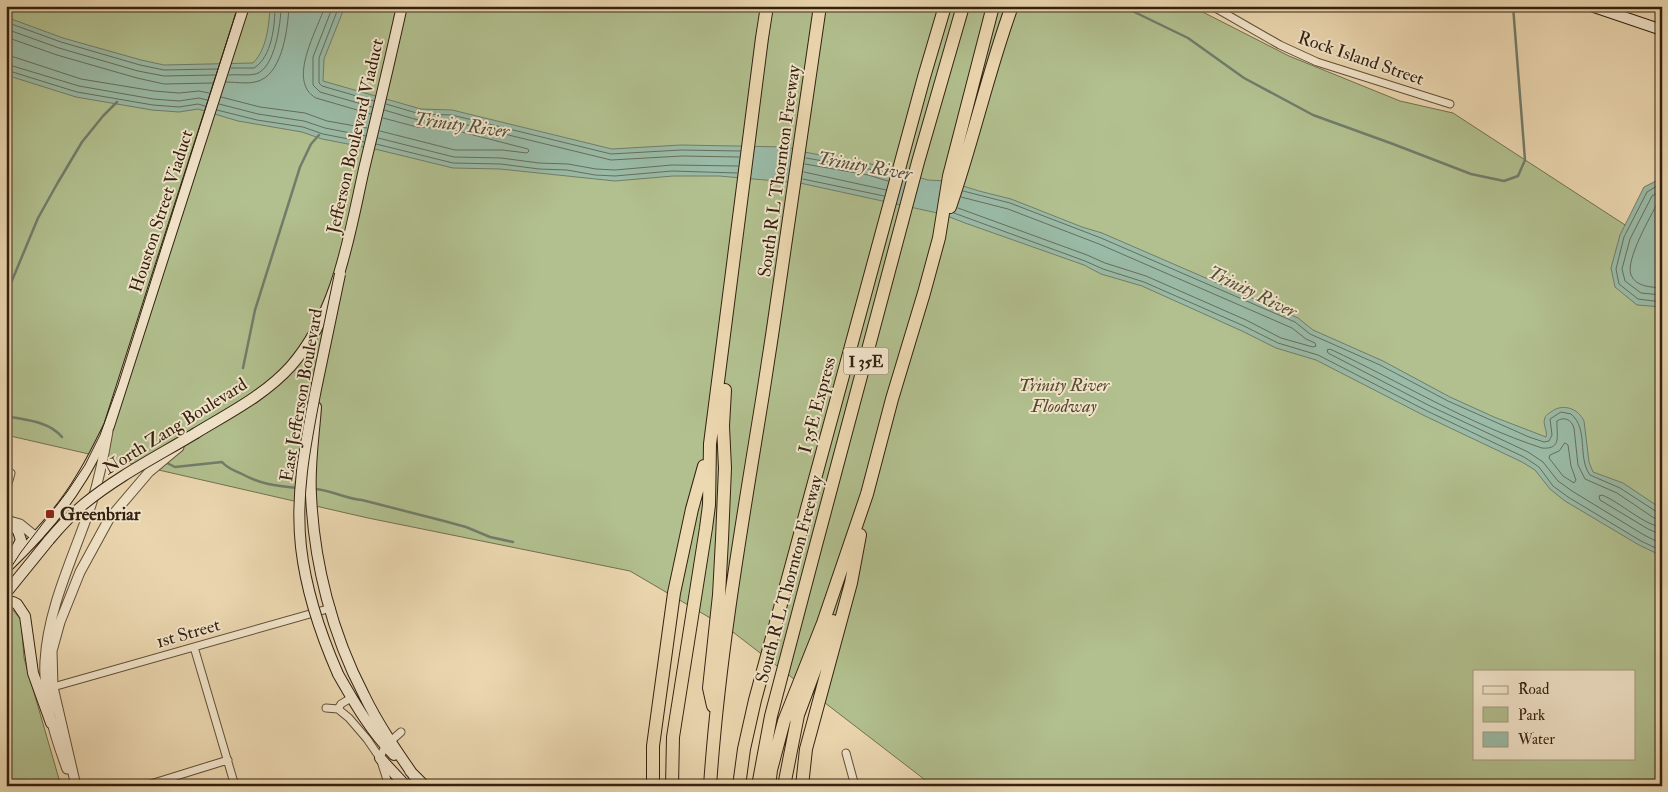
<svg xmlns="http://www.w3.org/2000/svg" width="1668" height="792" viewBox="0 0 1668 792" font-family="'IM FELL Double Pica',serif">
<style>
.green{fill:#b2c08f;stroke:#727050;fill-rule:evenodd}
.water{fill:#9abba7;stroke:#717d6b}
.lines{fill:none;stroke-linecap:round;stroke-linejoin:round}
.shore{stroke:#666e5c;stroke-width:1}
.stream{stroke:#717d6b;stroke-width:2.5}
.minor-casing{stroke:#614f38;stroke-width:9}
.tertiary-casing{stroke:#614f38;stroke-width:11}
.secondary-casing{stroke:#332110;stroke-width:12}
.motorway-casing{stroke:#332110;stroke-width:14}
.minor{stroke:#f3e6cc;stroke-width:7}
.tertiary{stroke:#f3e6cc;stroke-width:9}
.secondary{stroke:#f3e6cc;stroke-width:10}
.motorway{stroke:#ecd8b1;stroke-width:12}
.tram{stroke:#332110;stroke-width:1}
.secondary-bridge-casing{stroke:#332110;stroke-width:12;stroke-linecap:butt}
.secondary-bridge{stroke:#f3e6cc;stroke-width:10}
.poi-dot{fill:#8f2418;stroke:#f3e6cc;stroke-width:2}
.labels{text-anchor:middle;stroke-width:4;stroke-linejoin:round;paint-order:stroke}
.shield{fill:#f3e6cc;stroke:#6d5c48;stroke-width:1}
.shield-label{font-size:16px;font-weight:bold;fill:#332110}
.street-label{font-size:18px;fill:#332110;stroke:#f3e6cc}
.park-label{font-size:18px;font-style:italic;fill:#534930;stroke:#f3e6cc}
.poi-label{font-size:18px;font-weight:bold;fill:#332110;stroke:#f3e6cc;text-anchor:start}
.water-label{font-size:19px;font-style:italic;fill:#524f3d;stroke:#f3e6cc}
</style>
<rect width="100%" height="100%" fill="#ecd8b1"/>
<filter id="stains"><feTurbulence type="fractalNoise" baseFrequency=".004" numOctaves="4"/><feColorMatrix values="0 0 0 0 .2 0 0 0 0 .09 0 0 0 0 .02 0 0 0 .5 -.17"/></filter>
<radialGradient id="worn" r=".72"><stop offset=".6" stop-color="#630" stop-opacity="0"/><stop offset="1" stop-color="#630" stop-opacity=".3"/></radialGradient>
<path class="green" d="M6 6H1191L1289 56 1400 101 1453 113 1662 249V786H933L729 629 630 571 368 518 6 435ZM1474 671H1634V758H1474Z
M7 609 13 610 21 620 24 658 61 786H6Z"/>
<path class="water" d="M270 6H345L324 59 323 81 421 109 452 110 612 149 681 145 787 147 804 152 871 164 928 180 947 181 979 191 1011 199 1082 227 1102 233 1298 318 1313 330 1383 361 1450 397 1494 417 1546 437C1548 431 1542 424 1545 418 1545 416 1549 413 1551 412 1562 403 1578 408 1584 421L1589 462 1593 472 1623 483 1662 509V556L1639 545 1565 501 1550 489 1535 470 1522 462 1425 416 1316 360 1276 348 1242 331 1142 286 1101 274 1084 265 965 223 942 214 800 183 719 176H673L615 181 500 169 453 168 379 150 322 139 302 132 238 121 198 109 179 112 152 110 76 97 6 75V17L63 38 141 60 164 65 253 63C267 49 269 25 270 6Z
M1662 178V307L1637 305 1615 287 1611 268 1620 235 1644 187Z"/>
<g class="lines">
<path class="shore" d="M325 6C318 29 286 81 316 98L371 114
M333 6 313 57V85L320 92 372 107
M339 6 319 58V83L322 86 374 101
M6 22 61 42 140 65 164 70 217 69
M6 29 59 48 138 71 164 76 215 75
M6 37 57 55 137 78 164 84 213 83
M6 57H14L81 79 154 91 179 93 199 91 209 93
M6 64 79 86 153 99 179 101 199 98 207 100
M231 68H254C272 57 275 25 275 6
M6 70 77 92 153 105 179 107 198 104 205 106
M229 75C237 74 248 76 256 74 275 68 281 23 281 6
M226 82C237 82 251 85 261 80 283 70 288 27 289 6
M221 97 260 107 305 113 327 121 367 128
M219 104 258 114 304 121 325 128 366 136
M386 104 420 114 452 115 611 154 681 150 740 151
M217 110 257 120 303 127 323 134 364 142
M384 110 418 120 451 121 611 160 682 156 739 157
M380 131 455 150H502L527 153 529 151 528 149 450 129 417 127 383 118
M378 138 454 157 501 158 539 163 568 164 596 169 615 170 672 165 738 166
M376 144 453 163 501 164 539 169 567 170 595 175 615 176 672 171 737 173
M806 158 869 169 890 175
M805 164 868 175 888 181
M804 172 886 190
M803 179 884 196
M1662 183 1647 192 1624 237 1616 269 1619 284 1638 299 1662 302
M1662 190 1652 196 1630 239 1622 269 1625 281 1641 293 1662 295
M963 191 1010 203 1101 238 1295 322 1310 334 1380 365 1448 401 1529 437 1544 442 1549 441 1552 435 1550 419 1561 412 1571 414C1589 429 1577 457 1590 475L1620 488 1657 512 1662 513
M1662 199 1658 202C1651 216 1625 260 1631 275 1636 287 1651 287 1662 288
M958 208 1087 255 1105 263 1146 276 1246 320 1281 338 1313 347 1316 346 1315 343 1306 339 1292 328 1099 244 1008 209 961 197
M954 213 1085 261 1103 269 1144 282 1244 326 1278 343 1318 355 1427 411 1524 457 1539 467 1553 486 1568 497 1641 541 1662 551
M1565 443 1568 445 1571 466 1576 480 1574 483 1563 476 1549 458 1550 455 1559 451Z
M1662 519 1654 518 1617 493 1585 479 1578 465 1574 428C1572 420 1564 416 1557 421 1556 433 1563 450 1542 448 1468 424 1401 382 1330 349L1327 350 1328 353 1430 406 1528 452 1543 462 1558 481 1572 491 1644 535 1662 544
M1662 527C1645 526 1620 502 1602 495L1599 496 1600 500 1648 529 1662 535"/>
<path class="stream" d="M1122 6 1188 38 1244 78 1313 115 1393 144 1471 174 1504 181 1518 176 1525 160 1513 6
M6 295 38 218 57 184 82 142 103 116 117 102
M243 368 255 310 300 167 311 144 319 135
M6 416C25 420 49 421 62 437
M165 462 175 467 222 462
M222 462C228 469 234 470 242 474 260 484 276 486 297 488
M315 489C331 490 346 499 362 500L444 521 466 527 490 537 513 542"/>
<g class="minor-casing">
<path id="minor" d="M1212 6 1280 45 1317 62 1450 104
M6 470 11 473 6 491
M194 647 235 786
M53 687 331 608
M326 708 338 709 349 718 367 739 380 758 389 786
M338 709 341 704 351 698
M846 753 855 786
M380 758 385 746 401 732
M144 786 228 760"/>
</g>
<g class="tertiary-casing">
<path id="tertiary" d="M6 520 20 524 36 537
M67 769C54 734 43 699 45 661 48 606 75 554 92 502 99 479 104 455 108 431
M76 786 53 687 52 651 60 622 80 572 109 519 149 472 179 447"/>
</g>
<g class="secondary-casing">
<path id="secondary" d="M1591 6 1662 30
M316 407C314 436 309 466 311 495 314 563 332 634 364 695 378 724 396 750 414 776
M196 433C229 413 265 395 291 366 338 312 349 236 364 169 377 115 390 60 402 6
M8 520 18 531 21 540 13 556
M6 568C33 542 61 512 80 480 91 463 100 444 109 426L244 6
M6 593 49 540
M6 603 13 602 17 604 25 616 33 673 51 723
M338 674C354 702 371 732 394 755
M380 758 406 786
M410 771 425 786"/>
</g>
<g class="motorway-casing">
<path id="motorway" d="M950 207C973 141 988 72 1012 6
M713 706 709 688 719 595 722 539 725 468 723 426 725 390
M653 786V746L674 593 692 509 704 466
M672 786 673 737 706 528 709 505 710 444 762 38 767 6
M710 786C719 654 742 524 763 394 783 265 802 136 820 6
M739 786 744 749 755 700 924 77 945 6
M758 786 771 716 816 545 918 162 963 6
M769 786 771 770 784 721 823 623 867 494 892 399 924 293 939 238 949 176 993 6
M784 786 798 715 833 621
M802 786 806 749 851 583 860 535"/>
</g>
<use href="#minor" class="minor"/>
<use href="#tertiary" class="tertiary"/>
<use href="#secondary" class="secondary"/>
<use href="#motorway" class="motorway"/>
<path class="tram" d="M6 575 21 552 67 492 85 465 100 435 118 385 238 6"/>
<g class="secondary-bridge-casing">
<path id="secondary-bridge" d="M49 540C60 527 71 515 84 504 118 476 158 456 196 433
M338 674C320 633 306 591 301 547 295 493 306 441 316 389 324 351 332 312 340 274"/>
</g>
<use href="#secondary-bridge" class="secondary-bridge"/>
</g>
<rect class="poi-dot" x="45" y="509" width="10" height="10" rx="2.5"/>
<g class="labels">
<rect class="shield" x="843.5" y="347.5" width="45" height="27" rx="4"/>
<g class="shield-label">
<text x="866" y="367">I 35E</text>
</g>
<g class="street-label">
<text transform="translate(1361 58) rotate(19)" y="6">Rock Island Street</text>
<text transform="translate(355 136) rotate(-77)" y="6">Jefferson Boulevard Viaduct</text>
<text transform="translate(779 171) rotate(-82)" y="6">South R L Thornton Freeway</text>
<text transform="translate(161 211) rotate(-72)" y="6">Houston Street Viaduct</text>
<text transform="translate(301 395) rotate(-80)" y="6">East Jefferson Boulevard</text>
<text transform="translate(817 405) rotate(-75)" y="6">I 35E Express</text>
<text transform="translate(175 426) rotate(-32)" y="6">North Zang Boulevard</text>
<text transform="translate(789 579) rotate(-75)" y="6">South R L Thornton Freeway</text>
<text transform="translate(188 633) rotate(-16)" y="6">1st Street</text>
</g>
<g class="park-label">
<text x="1064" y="391">Trinity River<tspan x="1064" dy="21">Floodway</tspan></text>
</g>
<g class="poi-label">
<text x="60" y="520">Greenbriar</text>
</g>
<g class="water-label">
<text transform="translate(462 124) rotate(8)" y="7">Trinity River</text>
<text transform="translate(865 165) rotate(10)" y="7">Trinity River</text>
<text transform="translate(1253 291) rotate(26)" y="7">Trinity River</text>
</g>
</g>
<rect width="1668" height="792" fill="none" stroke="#ecd8b1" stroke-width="25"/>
<rect x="8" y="8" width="1653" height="777" fill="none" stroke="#332110" stroke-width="2.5"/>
<rect x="12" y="12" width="1643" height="767" fill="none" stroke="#332110"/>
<rect x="1473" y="670" width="162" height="90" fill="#f3e6cc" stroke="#a69781"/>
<rect x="1483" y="686" width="25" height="8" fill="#f3e6cc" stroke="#a69781"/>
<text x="1518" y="694" font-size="15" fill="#332110">Road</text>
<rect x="1483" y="707" width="25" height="15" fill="#b2c08f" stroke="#a69781"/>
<text x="1518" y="720" font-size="15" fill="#332110">Park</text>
<rect x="1483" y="732" width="25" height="15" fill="#9abba7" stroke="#a69781"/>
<text x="1518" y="744" font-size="15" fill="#332110">Water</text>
<rect width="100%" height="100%" filter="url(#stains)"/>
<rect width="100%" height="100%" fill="url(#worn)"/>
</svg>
